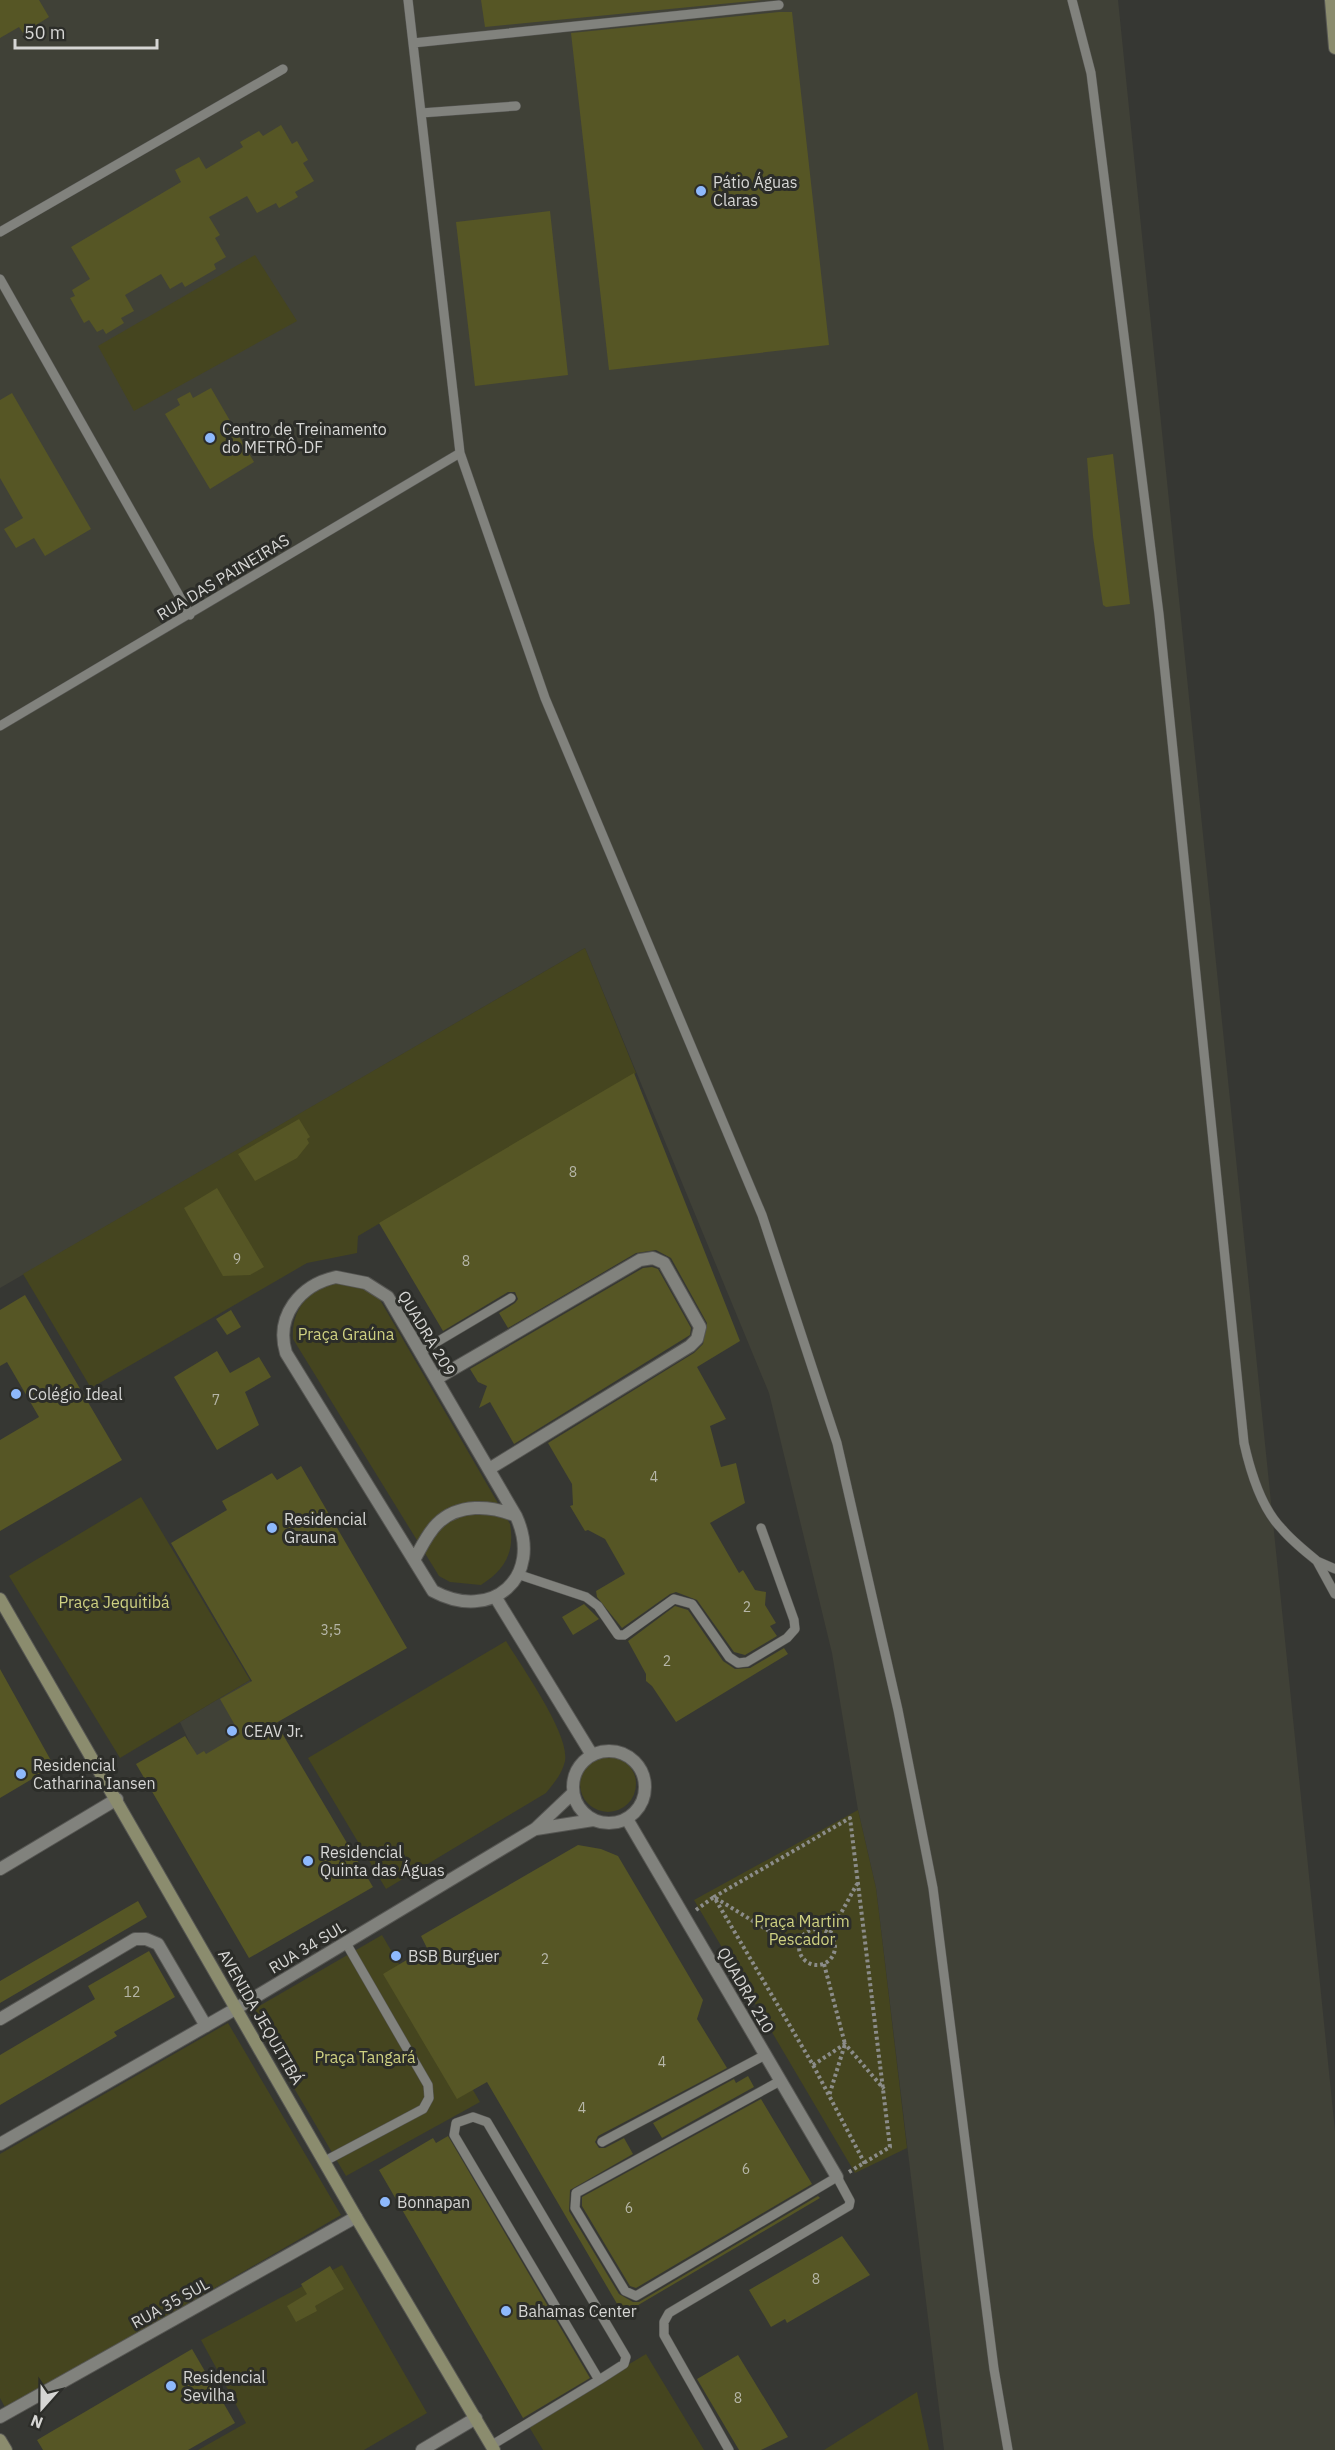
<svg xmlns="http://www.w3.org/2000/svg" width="1335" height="2450" viewBox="0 0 1335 2450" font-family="'IBM Plex Sans',sans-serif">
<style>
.built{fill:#404137}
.green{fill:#45451f}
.building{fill:#565625}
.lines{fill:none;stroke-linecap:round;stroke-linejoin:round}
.lane-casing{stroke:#555552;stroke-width:10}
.street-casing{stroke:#555552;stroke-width:14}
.secondary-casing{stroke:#555552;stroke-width:14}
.path{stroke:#8b8c89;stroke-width:4;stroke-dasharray:3 3;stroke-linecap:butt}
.lane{stroke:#81827d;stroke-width:9}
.street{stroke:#81827d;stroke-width:12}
.secondary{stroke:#8b8c6e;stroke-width:12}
.poi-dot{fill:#8eb9fc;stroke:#2c2d29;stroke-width:2}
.labels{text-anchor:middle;stroke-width:6;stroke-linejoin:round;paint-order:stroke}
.number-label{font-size:14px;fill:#b6b6a8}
.poi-label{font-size:16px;fill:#d6d6d4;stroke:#2c2d29;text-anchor:start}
.street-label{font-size:16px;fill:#d6d6d4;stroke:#2c2d29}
.park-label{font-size:16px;fill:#ced081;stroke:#2c2d29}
</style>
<rect width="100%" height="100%" fill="#363733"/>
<path class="built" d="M0 0H1118L1335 2131V2450H944L876 1888 858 1810 832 1653 769 1393 585 948 0 1288Z
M250 1680 286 1740 210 1786 180 1722Z"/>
<path class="green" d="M255 255 297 321 134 411 98 346Z
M585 948 636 1073 358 1236 357 1253 307 1263 91 1388 23 1274Z
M348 1281 376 1293 510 1524C515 1552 505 1570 481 1585L450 1582 439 1576 293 1339C291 1304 315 1284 348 1281Z
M141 1497 250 1680 120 1758 9 1576Z
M506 1641C521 1666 570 1734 565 1761 562 1774 554 1783 546 1793L386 1889 308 1758Z
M580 1784a28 28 0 1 1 56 0a28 28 0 1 1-56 0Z
M858 1810 876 1888 907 2148 855 2173 694 1900Z
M382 1935 480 2102 346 2176 249 2012Z
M228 2023 341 2215 6 2409 0 2398V2154Z
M342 2265 427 2413 364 2450H198L246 2423 201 2340Z
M646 2354 704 2450H543L528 2425Z
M917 2392 929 2450H824Z"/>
<path class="building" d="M0 0H39L49 17 23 33 19 27 0 38Z
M481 0H762L485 27Z
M779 12H792L829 345 609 370 571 33Z
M281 125 292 144 297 141 308 160 303 163 314 181 295 192 298 197 279 208 276 203 257 213 247 196 209 217 220 235 215 238 226 257 214 264 216 269 185 287 182 282 170 289 161 274 125 295 134 311 121 318 124 323 106 334 103 329 97 332 89 320 84 323 70 298 75 296 72 290 90 279 71 247 181 182 175 170 199 157 206 169 243 147 240 142 259 131 263 136Z
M550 211 568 375 475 386 456 222Z
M211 388 254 462 210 489 165 414 180 405 177 399 190 392 193 398Z
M12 393 91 529 45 556 34 538 16 548 4 529 23 518 0 478V400Z
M1113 454 1130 604 1106 607 1103 605 1093 536 1087 458Z
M634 1073 740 1341 697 1367 726 1419 710 1426 721 1467 736 1463 745 1503 710 1523 739 1573 743 1570 755 1590 766 1592 765 1605 776 1623 770 1626 777 1636 745 1655 734 1652 697 1600 676 1592 670 1594 622 1628 597 1597 596 1591 625 1574 605 1539 588 1530 585 1531 570 1506 573 1505 572 1484 548 1443 694 1353 703 1344 707 1323 671 1258 656 1250 636 1253 508 1328 499 1313 515 1303 518 1299 515 1292H508L443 1331 379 1223Z
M299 1119 310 1137 307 1139 309 1143 297 1158 255 1181 238 1154Z
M217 1188 264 1267 250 1275 223 1276 184 1208Z
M652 1267 658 1269 691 1328 690 1335 514 1444 490 1402 479 1408 487 1386 478 1382 470 1369 643 1268Z
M25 1295 122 1460 0 1531V1440L39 1417 7 1362 0 1366V1310Z
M231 1310 241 1327 227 1335 216 1319Z
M217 1351 230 1373 259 1357 271 1377 245 1392 259 1425 217 1450 174 1377Z
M301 1466 407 1648 276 1723 373 1887 249 1958 136 1764 185 1736 197 1755 204 1751 206 1754 240 1734 220 1699 252 1681 171 1543 227 1510 222 1501 242 1490 272 1473 277 1480Z
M584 1604 599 1619 573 1635 562 1617Z
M675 1606 688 1610 723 1661 735 1669 750 1668 784 1648 788 1654 676 1722 652 1686 646 1681V1674L628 1641Z
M0 1669 54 1766 0 1798Z
M578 1845 601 1849 618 1856 703 2000 697 2019 727 2068 598 2136 595 2142 599 2148H605L624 2138 633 2154 570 2190 569 2211 619 2294 633 2302H639L818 2196 820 2198 623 2314 487 2082 457 2099 383 1974 427 1948 421 1936Z
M138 1901 147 1917 0 2003V1981Z
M149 1951 175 1997 114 2032 117 2036 0 2105V2055L95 1999 88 1986Z
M748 2076 754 2087 662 2138 653 2123 734 2079 736 2083Z
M761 2099 812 2184 636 2288 630 2286 582 2206V2197Z
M448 2136 590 2378 523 2418 379 2170 433 2138 436 2143Z
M842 2236 870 2275 787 2323 785 2319 771 2327 749 2290Z
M330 2266 344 2289 315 2306 317 2311 296 2322 287 2306 307 2294 301 2284Z
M192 2349 235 2423 188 2450H43L37 2440Z
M738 2355 788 2437 761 2450H739L697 2379Z"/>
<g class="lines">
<g class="lane-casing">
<path id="lane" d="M408 0 460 453 545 698 762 1215 837 1443 898 1710 933 1888 994 2369 1008 2450
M1072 0 1091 73 1159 614 1244 1443C1250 1470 1262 1509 1282 1529 1292 1541 1305 1551 1317 1561
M413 43 779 5
M421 113 516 106
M0 232 283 69
M0 279 190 615
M0 726 460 453
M420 1352 511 1298
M1335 1569 1317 1561 1335 1594
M517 1574 586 1597 598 1606 618 1635H624L674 1599 692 1604 729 1657 738 1663 747 1662 787 1638 795 1629 794 1620 761 1528
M473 2117 487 2122 626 2357 624 2364 599 2380 454 2135 456 2123Z
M602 2142 765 2055
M325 2161 423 2109 429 2098 428 2085 346 1943
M492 2445 599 2380
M729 2450 664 2335V2322L669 2313 849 2206 850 2201 837 2177 636 2296 625 2291 575 2208 576 2193 780 2081"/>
</g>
<g class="street-casing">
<path id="street" d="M336 1277 366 1283 388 1297 516 1516C544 1577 492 1623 433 1591L286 1353C275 1316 300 1285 336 1277Z
M436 1379 640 1260 653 1258 664 1263 700 1327 697 1339 690 1346 489 1469
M414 1560C421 1548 427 1534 437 1524 458 1503 491 1505 516 1516
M496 1598 592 1755
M573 1787a36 36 0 1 1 72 0a36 36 0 1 1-72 0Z
M627 1819 837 2177
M536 1829 593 1820
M0 1869 117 1799
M0 2019 135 1939H146L158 1944 206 2026
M0 2144 237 2008 535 1829 573 1793
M0 2417 356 2217
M422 2450 476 2418"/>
</g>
<g class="secondary-casing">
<path id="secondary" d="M1331 0 1335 48
M0 1599 356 2217 494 2450
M0 2440 6 2450"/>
</g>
<path class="path" d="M696 1910 714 1897 774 1934 800 1941
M799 1947a18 18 0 1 1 36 0a18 18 0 1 1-36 0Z
M830 1933 857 1884
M824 1964 845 2044 829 2096
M813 2065 845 2044 884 2089
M849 2172 890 2147 850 1818 714 1897 813 2065 865 2164"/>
<use href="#lane" class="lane"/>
<use href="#street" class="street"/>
<use href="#secondary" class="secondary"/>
</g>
<g class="poi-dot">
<circle cx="701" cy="191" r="6"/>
<circle cx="210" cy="438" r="6"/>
<circle cx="16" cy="1394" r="6"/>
<circle cx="272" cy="1528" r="6"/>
<circle cx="232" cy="1731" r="6"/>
<circle cx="21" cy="1774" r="6"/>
<circle cx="308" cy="1861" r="6"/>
<circle cx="396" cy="1956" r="6"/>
<circle cx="385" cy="2202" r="6"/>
<circle cx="506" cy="2311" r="6"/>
<circle cx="171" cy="2386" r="6"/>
</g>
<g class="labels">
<g class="number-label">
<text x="573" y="1177">8</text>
<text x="237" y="1264">9</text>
<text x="466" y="1266">8</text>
<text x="216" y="1405">7</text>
<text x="654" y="1482">4</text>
<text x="747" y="1612">2</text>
<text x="331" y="1635">3;5</text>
<text x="667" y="1666">2</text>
<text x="545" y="1964">2</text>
<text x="132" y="1997">12</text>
<text x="662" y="2067">4</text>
<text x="582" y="2113">4</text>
<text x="746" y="2174">6</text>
<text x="629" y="2213">6</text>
<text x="816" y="2284">8</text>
<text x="738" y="2403">8</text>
</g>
<g class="poi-label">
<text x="713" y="188">Pátio Águas<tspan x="713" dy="18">Claras</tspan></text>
<text x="222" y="435">Centro de Treinamento<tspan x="222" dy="18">do METRÔ-DF</tspan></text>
<text x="28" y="1400">Colégio Ideal</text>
<text x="284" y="1525">Residencial<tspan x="284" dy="18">Grauna</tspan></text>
<text x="244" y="1737">CEAV Jr.</text>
<text x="33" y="1771">Residencial<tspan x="33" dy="18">Catharina Iansen</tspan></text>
<text x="320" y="1858">Residencial<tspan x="320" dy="18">Quinta das Águas</tspan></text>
<text x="408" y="1962">BSB Burguer</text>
<text x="397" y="2208">Bonnapan</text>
<text x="518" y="2317">Bahamas Center</text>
<text x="183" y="2383">Residencial<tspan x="183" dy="18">Sevilha</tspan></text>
</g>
<g class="street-label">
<text transform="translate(223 577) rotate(-31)" y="6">RUA DAS PAINEIRAS</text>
<text transform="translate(427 1333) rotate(59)" y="6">QUADRA 209</text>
<text transform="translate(307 1947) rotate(-31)" y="6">RUA 34 SUL</text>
<text transform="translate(746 1990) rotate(60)" y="6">QUADRA 210</text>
<text transform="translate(261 2017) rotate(60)" y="6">AVENIDA JEQUITIBÁ</text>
<text transform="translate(170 2303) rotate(-29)" y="6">RUA 35 SUL</text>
</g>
<g class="park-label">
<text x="346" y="1340">Praça Graúna</text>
<text x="114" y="1608">Praça Jequitibá</text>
<text x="802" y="1927">Praça Martim<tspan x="802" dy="18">Pescador</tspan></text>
<text x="365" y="2063">Praça Tangará</text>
</g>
</g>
<g transform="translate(42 2408) rotate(201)" stroke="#2c2d29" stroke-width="4.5" paint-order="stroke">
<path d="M0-4.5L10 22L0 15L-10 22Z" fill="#d6d6d4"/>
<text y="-9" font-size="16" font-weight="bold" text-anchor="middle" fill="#d6d6d4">N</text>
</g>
<path d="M15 39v9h142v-9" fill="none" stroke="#d6d6d4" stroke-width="3"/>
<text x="24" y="39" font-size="18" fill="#d6d6d4" stroke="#2c2d29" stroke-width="4.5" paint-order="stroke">50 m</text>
</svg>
